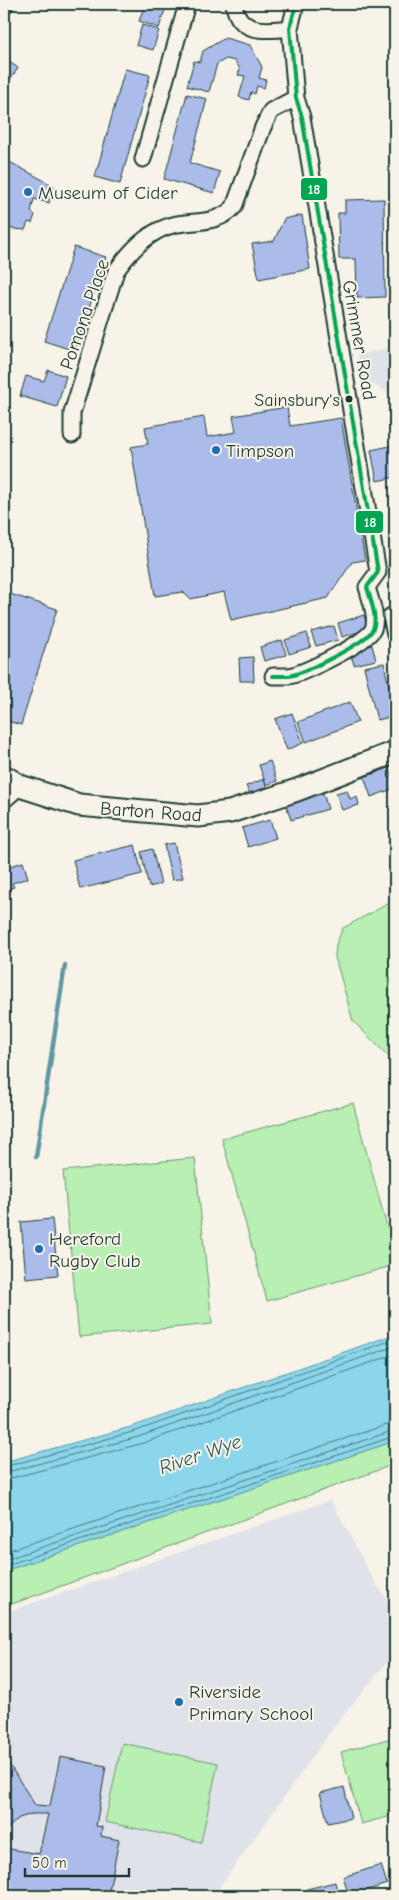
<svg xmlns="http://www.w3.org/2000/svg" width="399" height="1900" viewBox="0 0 399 1900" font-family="'Comic Neue',sans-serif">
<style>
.built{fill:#e0e2e9}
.green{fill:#b8efb2;stroke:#6c9673}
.water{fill:#8bd6eb;stroke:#6099a2}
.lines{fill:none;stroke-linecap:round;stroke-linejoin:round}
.shore{stroke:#4a7a7d;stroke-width:1}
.stream{stroke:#6099a2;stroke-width:4.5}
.building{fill:#abbceb;stroke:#1f3d34}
.street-casing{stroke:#1f3d34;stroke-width:19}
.secondary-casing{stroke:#1f3d34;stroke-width:25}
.street{stroke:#f7f3e8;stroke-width:15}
.secondary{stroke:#f7f3e8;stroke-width:21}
.bus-1-casing{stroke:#f7f3e8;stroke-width:8}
.bus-1{stroke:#00a651;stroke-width:4}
.poi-dot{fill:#1f6fb2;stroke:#f7f3e8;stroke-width:2}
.bus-dot{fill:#1f3d34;stroke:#f7f3e8;stroke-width:2}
.labels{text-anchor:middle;stroke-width:4;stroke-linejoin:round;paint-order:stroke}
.bus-label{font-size:18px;fill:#1f3d34;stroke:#f7f3e8;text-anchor:end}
.poi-label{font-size:19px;fill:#1f3d34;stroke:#f7f3e8;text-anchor:start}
.street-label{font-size:19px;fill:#1f3d34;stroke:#f7f3e8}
.water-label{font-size:20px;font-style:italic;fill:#355c59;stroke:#f7f3e8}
.line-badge{stroke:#f7f3e8;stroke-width:2}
.badge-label{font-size:14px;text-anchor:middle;font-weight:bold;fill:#fff}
</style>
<rect width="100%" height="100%" fill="#f7f3e8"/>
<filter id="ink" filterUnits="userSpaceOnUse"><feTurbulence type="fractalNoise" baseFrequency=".02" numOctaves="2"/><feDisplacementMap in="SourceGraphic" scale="10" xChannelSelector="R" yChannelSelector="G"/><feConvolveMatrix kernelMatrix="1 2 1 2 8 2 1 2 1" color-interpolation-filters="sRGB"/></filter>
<g filter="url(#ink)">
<path class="built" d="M395 188V394L385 391 361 378 357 355 390 348 389 189Z
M331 1500 375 1583 395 1609V1652L334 1727 213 1896H4V1613Z"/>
<path class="green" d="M395 900V1063L353 1021 335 957 336 944 343 928Z
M353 1103 395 1256V1265L267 1301 222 1139Z
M195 1158 212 1324 79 1337 63 1171Z
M395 1441V1464L4 1607V1571Z
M395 1737V1815L361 1824 341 1752Z
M122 1743 218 1763 201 1842 105 1822Z"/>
<path class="water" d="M395 1334V1441L4 1571V1462L134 1426Z"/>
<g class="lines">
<path class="shore" d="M4 1467 136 1431 395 1339
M4 1473 138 1437 395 1346
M4 1480 140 1444 395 1354
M4 1552 395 1422
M4 1560 395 1430
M4 1566 395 1436"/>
<path class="stream" d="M36 1157 65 965"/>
</g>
<path class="building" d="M145 4H167L159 28 139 21Z
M142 25 159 30 153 50 136 45Z
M225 38 250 45 262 67 259 78 266 80 264 88 257 86 255 94 251 92 249 100 239 97 245 76 238 75 240 69 235 61 226 59 217 64 209 92 187 86 194 61 200 62 203 51Z
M4 58 18 68 4 88Z
M125 69 150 75 120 184 95 177Z
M187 94 207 99 190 163 220 172 214 193 164 179Z
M4 159 54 186 49 203 34 199 31 212 35 215 32 223 28 222 25 230 4 228Z
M384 199 385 297 357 298 356 259H339L338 213H345V200Z
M302 215 310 269 259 279 252 244 274 241 284 219Z
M74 247 106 257 75 351 44 341Z
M48 370 66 376 57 407 20 396 26 376 44 381Z
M287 407 290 426 341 418 365 560 352 562 328 598 231 620 224 592 190 599 183 592 155 596 131 447 148 444 145 427 204 417 207 437 236 432 233 416Z
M395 445V477L377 481 371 450Z
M4 592 57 609 21 725 4 720 6 666Z
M364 615 368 629 342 637 338 623Z
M334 626 338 640 316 646 311 632Z
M307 633 311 647 289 654 285 640Z
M282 640 286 655 264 661 260 647Z
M372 645 376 660 354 665 350 651Z
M253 657 254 681H240L239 658Z
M384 663 395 716 377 720 364 667Z
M350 702 358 722 306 742 298 722Z
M292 713 303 743 287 750 275 719Z
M270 761 277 781 266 785 259 765Z
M389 768 395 788 371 797 364 777Z
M264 779 267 788 250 794 246 786Z
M322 790 328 809 291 820 285 802Z
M347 790 350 799 357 796 359 805 342 810 336 793Z
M270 820 276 838 248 847 242 828Z
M174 843 183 878 172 880 164 845Z
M135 845 142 874 80 889 73 860Z
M152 849 161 884 149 887 141 852Z
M23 862 28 878 12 883 14 887 4 890V868Z
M52 1219 58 1275 26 1278 21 1222Z
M60 1757 106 1766 96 1826 102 1827 101 1836 119 1840 108 1896H4V1848L39 1854 48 1814H32L19 1818 4 1832V1763L7 1761 35 1805 50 1806Z
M344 1787 351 1818 328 1823 320 1793Z
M381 1865 387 1884 349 1896 343 1877Z
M335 1882 338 1896H309L307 1889Z"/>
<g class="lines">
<g class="street-casing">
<path id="street" d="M234 4C238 34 266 31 290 28
M4 6 5 4
M143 159 187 4
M72 435V413L116 271C130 251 148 231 173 225 195 220 217 225 234 207L263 127 271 111 296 98
M391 616 395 635
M273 676C278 676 284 676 289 676 304 673 367 643 373 629 378 617 370 599 367 587L378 572 302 117 296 98 290 28 296 4
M4 800 20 786"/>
</g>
<g class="secondary-casing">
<path id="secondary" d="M4 776 20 786 79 805 198 816 230 812 297 790 395 752"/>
</g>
<use href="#street" class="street"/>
<use href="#secondary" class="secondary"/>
<g class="bus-1-casing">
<path id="bus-1" d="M273 676C278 676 284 676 289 676 304 673 367 643 373 629 378 617 370 599 367 587L378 572 302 117 296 98 290 28 296 4"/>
</g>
<use href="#bus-1" class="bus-1"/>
</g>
</g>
<g class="poi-dot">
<circle cx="28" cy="192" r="5"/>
<circle cx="216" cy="450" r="5"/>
<circle cx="39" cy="1249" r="5"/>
<circle cx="179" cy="1702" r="5"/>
</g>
<circle class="bus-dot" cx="349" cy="399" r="4.5"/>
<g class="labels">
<g class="bus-label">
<text x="340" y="406">Sainsbury's</text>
</g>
<g class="poi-label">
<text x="38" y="199">Museum of Cider</text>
<text x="226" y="457">Timpson</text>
<text x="49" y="1245">Hereford<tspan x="49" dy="22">Rugby Club</tspan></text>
<text x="189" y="1698">Riverside<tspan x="189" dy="22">Primary School</tspan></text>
</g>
<g class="street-label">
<text transform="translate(84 314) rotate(-71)" y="7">Pomona Place</text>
<text transform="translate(360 340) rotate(80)" y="7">Grimmer Road</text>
<text transform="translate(151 811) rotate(4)" y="7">Barton Road</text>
</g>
<g class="water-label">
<text transform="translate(200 1454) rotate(-19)" y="7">River Wye</text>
</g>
</g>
<g class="line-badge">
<rect x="300" y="177" width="28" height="24" rx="5" fill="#00a651"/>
<rect x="355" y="510" width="29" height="24" rx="5" fill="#00a651"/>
</g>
<g class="badge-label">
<text x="314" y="194">18</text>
<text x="370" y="527">18</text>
</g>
<rect width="399" height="1900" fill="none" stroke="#f7f3e8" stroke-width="20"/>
<rect x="10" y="10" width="379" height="1880" fill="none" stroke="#1f3d34" stroke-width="2" filter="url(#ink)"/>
<path d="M25 1868v8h104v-8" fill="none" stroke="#1f3d34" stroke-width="2.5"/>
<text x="32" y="1868" font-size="15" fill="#1f3d34" stroke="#f7f3e8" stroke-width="4" paint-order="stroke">50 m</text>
</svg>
